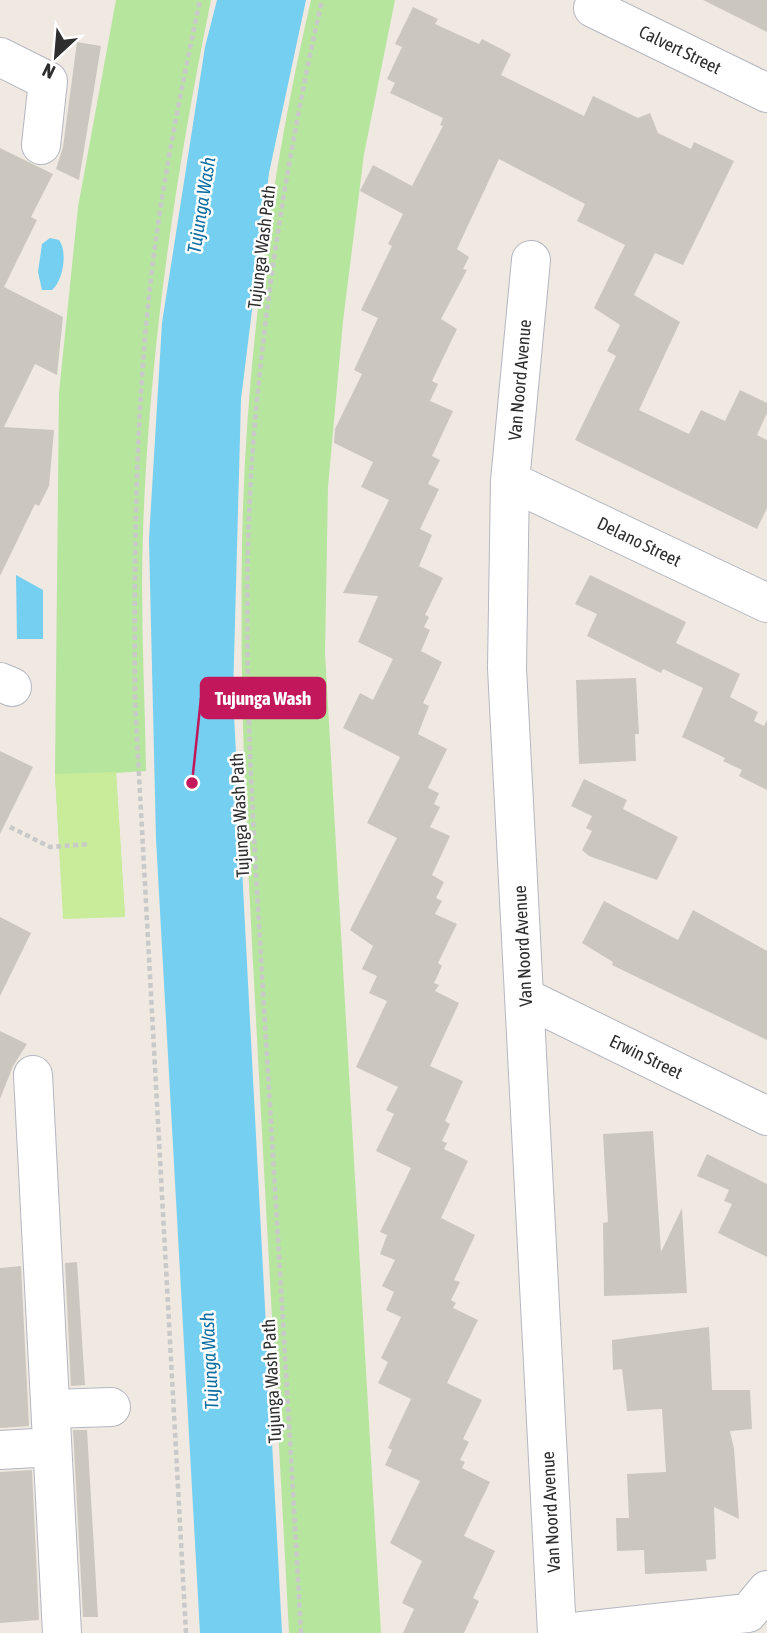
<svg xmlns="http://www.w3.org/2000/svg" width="767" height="1633" viewBox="0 0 767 1633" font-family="'Asap Condensed',sans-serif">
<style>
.green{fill:#b6e59e}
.pitch{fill:#c9ec9a}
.water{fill:#75cff0}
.building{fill:#cbc7bf}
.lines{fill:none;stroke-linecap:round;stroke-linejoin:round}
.minor-casing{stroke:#b4b7c1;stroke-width:40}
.path{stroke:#c9c9c9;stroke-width:4.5;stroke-dasharray:5 3.5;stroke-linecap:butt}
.minor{stroke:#fff;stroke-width:38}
.labels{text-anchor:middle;stroke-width:5;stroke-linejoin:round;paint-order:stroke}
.street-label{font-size:18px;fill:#2e2e2e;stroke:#fff}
.water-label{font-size:19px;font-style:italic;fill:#0d6fa3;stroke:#fff}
.leader{fill:none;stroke:#c2185b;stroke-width:2.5}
.callout-dot{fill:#c2185b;stroke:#fff;stroke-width:2.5}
.callout{fill:#c2185b;stroke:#c2185b;stroke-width:2.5}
.callout-label{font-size:19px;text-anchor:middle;font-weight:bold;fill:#fff}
</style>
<rect width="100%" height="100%" fill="#efe9e1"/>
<path class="green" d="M116 0H211C175 176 149 353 143 532 140 612 145 692 146 771L116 773 125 917 60 858 55 774 59 393 78 207Z
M311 0H395L364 154 343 321 328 487 325 653 381 1633H289C279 1441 268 1249 258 1057 249 887 239 717 242 547 245 366 270 176 311 0Z"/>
<path class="pitch" d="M116 772 125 917 63 919 55 774Z"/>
<path class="water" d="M217 0H306L269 173 241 399 233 696 282 1633H200L156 839 149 539 162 323 205 47Z
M50 238 59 240C68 252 63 281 52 290H42L38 272 42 244Z
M16 575 43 590V639H17Z"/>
<path class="building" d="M703 0H767V32Z
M413 7 438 19 435 24 479 44 482 39 511 54 501 75 584 116 593 96 638 118 650 113 658 133 691 149 694 142 734 161 683 265 655 253 634 295 680 322 639 410 689 434 701 410 725 421 740 390 767 403V413L757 435 767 440V508L757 529 575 440 616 356 607 351 620 325 594 308 625 245 577 221 585 204 499 159 457 249 469 257 463 269 467 270 441 319 457 329 432 381 438 384 430 401 453 411 432 456 440 460 428 484 439 489 420 529 432 535 419 566 443 578 425 615 429 617 424 627 430 630 421 651 442 662 423 703 429 706 418 734 447 749 428 788 439 793 434 804 440 807 430 827 450 836 432 875 444 882 436 898 442 901 435 914 457 924 438 963 442 966 434 983 439 985 435 991 459 1003 430 1066 463 1081 445 1121 450 1124 442 1141 447 1143 444 1149 468 1161 441 1218 475 1235 454 1280 460 1282 451 1300 456 1303 453 1308 478 1320 447 1383 482 1400 463 1439 469 1442 460 1460 465 1462 462 1468 490 1482 464 1536 495 1551 473 1598 479 1601 464 1633H403L414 1609 402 1603 422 1561 390 1543 420 1481 385 1465 392 1450 388 1448 411 1399 378 1383 388 1362 381 1358 401 1317 386 1310 394 1292 382 1286 395 1260 380 1254 387 1235 380 1232 411 1168 376 1151 394 1114 386 1110 398 1087 356 1067 387 1001 369 993 377 976 362 969 373 946 350 930 397 838 367 823 400 757 343 728 360 693 373 700 393 659 358 642 378 596 343 593 389 500 361 487 373 462 334 443 335 429 362 374 354 370 378 318 361 310 392 246 388 244 403 214 360 191 373 165 412 186 443 126 440 125 443 118 390 93 395 83 387 79 402 47 395 44Z
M77 42 101 46 79 180 56 169 63 147Z
M0 148 53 174 31 217 37 220 4 287 63 317 57 375 35 364 4 427 54 430 49 486 39 506 35 504 0 576Z
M590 575 686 622 676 643 740 674 730 697 758 712 754 721 764 726 767 720V790L739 776 742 770 723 761 725 758 682 737 703 688 663 669 661 673 587 636 597 614 575 604Z
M636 678 639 734H635L636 761 579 764 576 680Z
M0 751 33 767 0 834Z
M584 779 627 800 623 809 678 837 657 880 589 856 582 850 592 831 586 828 592 816 571 806Z
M604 901 678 940 693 910 767 951V1040L612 965 613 962 582 943Z
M0 917 31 933 0 996Z
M0 1031 27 1044 13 1066 0 1099Z
M653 1131 661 1252 682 1208 687 1293 604 1296 603 1223 608 1222 603 1134Z
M707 1154 767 1184V1257L718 1233 732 1204 724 1201 729 1190 697 1176Z
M77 1262 85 1385 71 1386 65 1263Z
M21 1266 29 1426 0 1428V1268Z
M709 1327 712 1390H750L752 1429 730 1431 734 1449 739 1519 714 1507 716 1559 706 1560 707 1571 645 1574 644 1550 617 1551 616 1518H629L627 1474 666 1472 662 1409 627 1411 622 1369 613 1370 612 1340Z
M73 1430H87L98 1617H83Z
M32 1470 39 1620 0 1623V1472Z"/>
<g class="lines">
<g class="minor-casing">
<path id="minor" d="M597 0 593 8 767 93
M0 57 48 81 41 145
M531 260 510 481 507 668 557 1633
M510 481 767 603
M0 682 12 687
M526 998 767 1116
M33 1075 62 1633
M51 1409 111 1407
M0 1450 52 1447
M564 1633 748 1613 767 1590"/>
</g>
<path class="path" d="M10 827 50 847 90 844
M186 1633 135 702C134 550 135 396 155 246 166 164 183 81 200 0
M301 1633C289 1419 276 1205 263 991 251 792 237 589 258 390 271 259 293 129 322 0"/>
<use href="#minor" class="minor"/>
</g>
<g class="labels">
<g class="street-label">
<text transform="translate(680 50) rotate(26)" y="6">Calvert Street</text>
<text transform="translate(262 247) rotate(-83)" y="6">Tujunga Wash Path</text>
<text transform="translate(520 380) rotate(-85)" y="6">Van Noord Avenue</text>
<text transform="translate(639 542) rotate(26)" y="6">Delano Street</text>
<text transform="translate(240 815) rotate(-93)" y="6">Tujunga Wash Path</text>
<text transform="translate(523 946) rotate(-93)" y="6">Van Noord Avenue</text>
<text transform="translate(646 1057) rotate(26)" y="6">Erwin Street</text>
<text transform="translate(272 1381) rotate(-93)" y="6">Tujunga Wash Path</text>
<text transform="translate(551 1512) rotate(-93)" y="6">Van Noord Avenue</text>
</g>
<g class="water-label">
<text transform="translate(201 205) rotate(-81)" y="7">Tujunga Wash</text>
<text transform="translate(209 1361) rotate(-93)" y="7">Tujunga Wash</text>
</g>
</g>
<path class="leader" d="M192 783L201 698"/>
<circle class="callout-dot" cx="192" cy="783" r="7"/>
<rect class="callout" x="201" y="678" width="124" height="40" rx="7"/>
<g class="callout-label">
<text x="263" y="705">Tujunga Wash</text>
</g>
<g transform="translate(56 56) rotate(206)" stroke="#ffffff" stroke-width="5" paint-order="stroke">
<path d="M0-5L12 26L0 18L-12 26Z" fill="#2e2e2e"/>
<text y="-10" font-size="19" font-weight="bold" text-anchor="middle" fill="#2e2e2e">N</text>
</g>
</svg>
